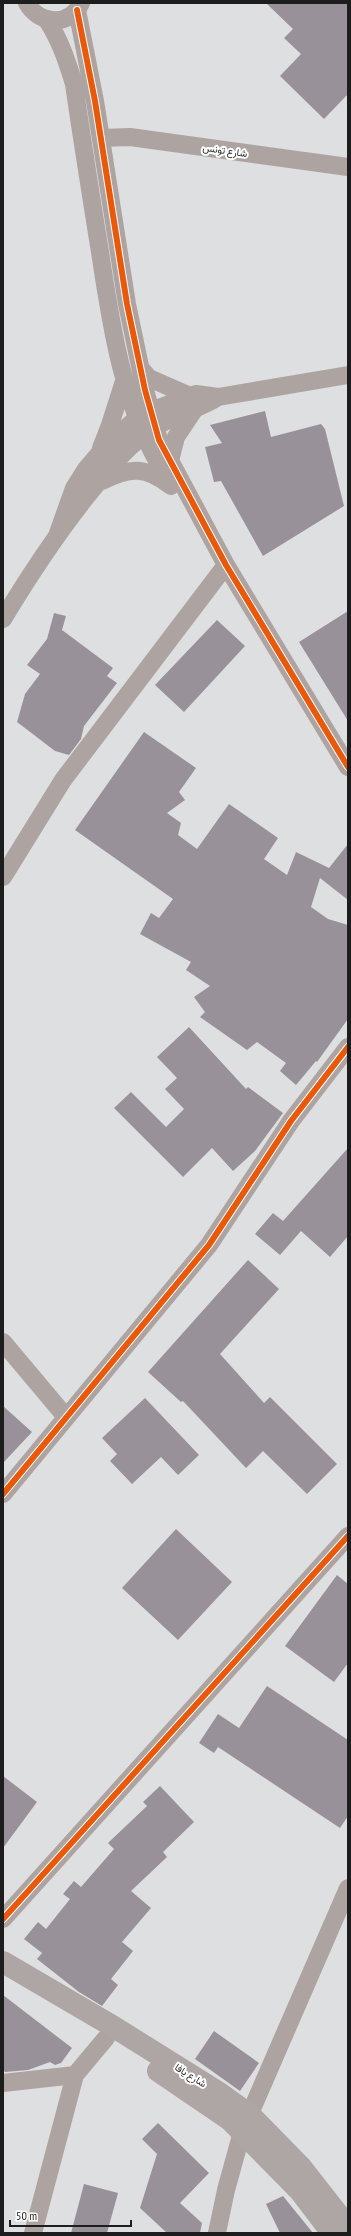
<svg xmlns="http://www.w3.org/2000/svg" width="351" height="2236" viewBox="0 0 351 2236" font-family="'PT Sans Narrow',Vazirmatn,sans-serif">
<style>
.building{fill:#99919a}
.lines{fill:none;stroke-linecap:round;stroke-linejoin:round}
.minor{stroke:#ada4a2;stroke-width:18}
.major{stroke:#aea6a4;stroke-width:22}
.cycleway-casing{stroke:#fff;stroke-width:8}
.cycleway{stroke:#e8590c;stroke-width:6}
.labels{text-anchor:middle;stroke-width:4;stroke-linejoin:round;paint-order:stroke}
.street-label{font-size:10px;fill:#1d1d1e;stroke:#fff}
</style>
<rect width="100%" height="100%" fill="#dedfe0"/>
<path class="building" d="M266 3H348V94L324 119 280 76 301 54 284 38 293 29Z
M265 411 271 437 321 424 325 429 344 506 263 556 221 481 214 482 205 447 222 443 210 425Z
M348 611V721L299 642Z
M54 613 66 616 62 630 113 668 107 676 117 683 84 726 81 739 69 755 55 751 17 722 25 694 40 674 27 665 47 639Z
M217 620 245 646 184 712 155 685Z
M144 732 196 768 179 792 185 800 167 813 181 823 178 835 197 849 229 804 278 838 264 859 287 875 296 852 329 868 348 844V900L320 878 311 907 328 919 348 925V1019L317 1062 316 1061 296 1085 280 1071 286 1063 257 1042 247 1050 200 1017 205 1012 194 997 210 986 186 970 191 962 140 934 151 913 159 918 173 899 75 830Z
M189 1027 246 1089 248 1087 283 1113 255 1151 233 1171 212 1148 183 1177 114 1108 131 1092 166 1127 184 1109 165 1089 177 1078 157 1057Z
M348 1148V1236L330 1257 301 1231 280 1255 255 1234 273 1213 283 1221Z
M248 1260 279 1289 220 1354 264 1403 270 1397 337 1464 307 1494 263 1451 246 1468 183 1401 181 1402 148 1372Z
M145 1398 199 1455 178 1475 161 1457 132 1484 110 1461 117 1454 102 1438Z
M3 1406 32 1432 3 1463Z
M176 1529 232 1582 178 1640 122 1588Z
M337 1575 348 1584V1663L334 1682 285 1646Z
M267 1686 348 1740V1816L340 1828 218 1747 214 1753 199 1743 218 1714 239 1728Z
M3 1776 37 1802 3 1848Z
M160 1786 194 1822 163 1852 167 1857 131 1891 151 1908 122 1942 133 1951 111 1979 118 1985 102 2006 79 1992 37 1959 42 1953 24 1939 38 1922 46 1929 70 1899 63 1894 74 1881 81 1887 114 1849 108 1843 147 1806 143 1802Z
M3 1995 72 2048 61 2063 55 2065 50 2062 28 2070 5 2072 3 2070Z
M214 2031 259 2063 240 2091 195 2059Z
M158 2123 209 2173 180 2203 202 2223 200 2233H167L140 2208 157 2154 142 2139Z
M84 2184 118 2193 107 2233H71Z
M283 2196 313 2233H280L266 2204Z"/>
<g class="lines">
<path class="minor" d="M27 3C39 25 70 27 81 3
M77 10 95 101 127 304 145 390 159 440 226 565 348 767
M47 20C60 40 67 61 74 84 82 140 91 196 100 252 111 325 122 401 160 466
M101 138 130 137 348 167
M141 369 149 378 190 396
M101 448 110 425 124 381
M170 461 176 437 194 410
M102 481C130 467 146 466 171 486
M58 533 74 488 86 469 103 449 136 419 151 411 196 394 218 397 348 375
M3 619C29 576 56 535 87 496 104 475 121 453 143 436 165 417 194 412 218 397
M3 877 63 780 226 565
M3 1342 66 1417
M3 1494 209 1245 291 1121 348 1047
M3 1919 348 1536
M3 2083 75 2075
M33 2233 75 2075 106 2038
M217 2233 226 2190 242 2132 348 1888"/>
<path class="major" d="M3 1962 114 2027 218 2092 250 2115 301 2167 348 2227
M158 2071 230 2120 300 2191 332 2233"/>
<g class="cycleway-casing">
<path id="cycleway" d="M77 10 95 101 127 304 145 390 159 440 226 565 348 767
M3 1494 209 1245 291 1121 348 1047
M3 1919 348 1536"/>
</g>
<use href="#cycleway" class="cycleway"/>
</g>
<g class="labels">
<g class="street-label">
<text transform="translate(225 150) rotate(8)" y="4">شارع تونس</text>
<text transform="translate(191 2075) rotate(32)" y="4">شارع يافا</text>
</g>
</g>
<rect width="351" height="2236" fill="none" stroke="#1d1d1e" stroke-width="8"/>
<path d="M10 2220v6h121v-6" fill="none" stroke="#1d1d1e" stroke-width="2"/>
<text x="16" y="2220" font-size="12" fill="#1d1d1e" stroke="#ffffff" stroke-width="3" paint-order="stroke">50 m</text>
</svg>
